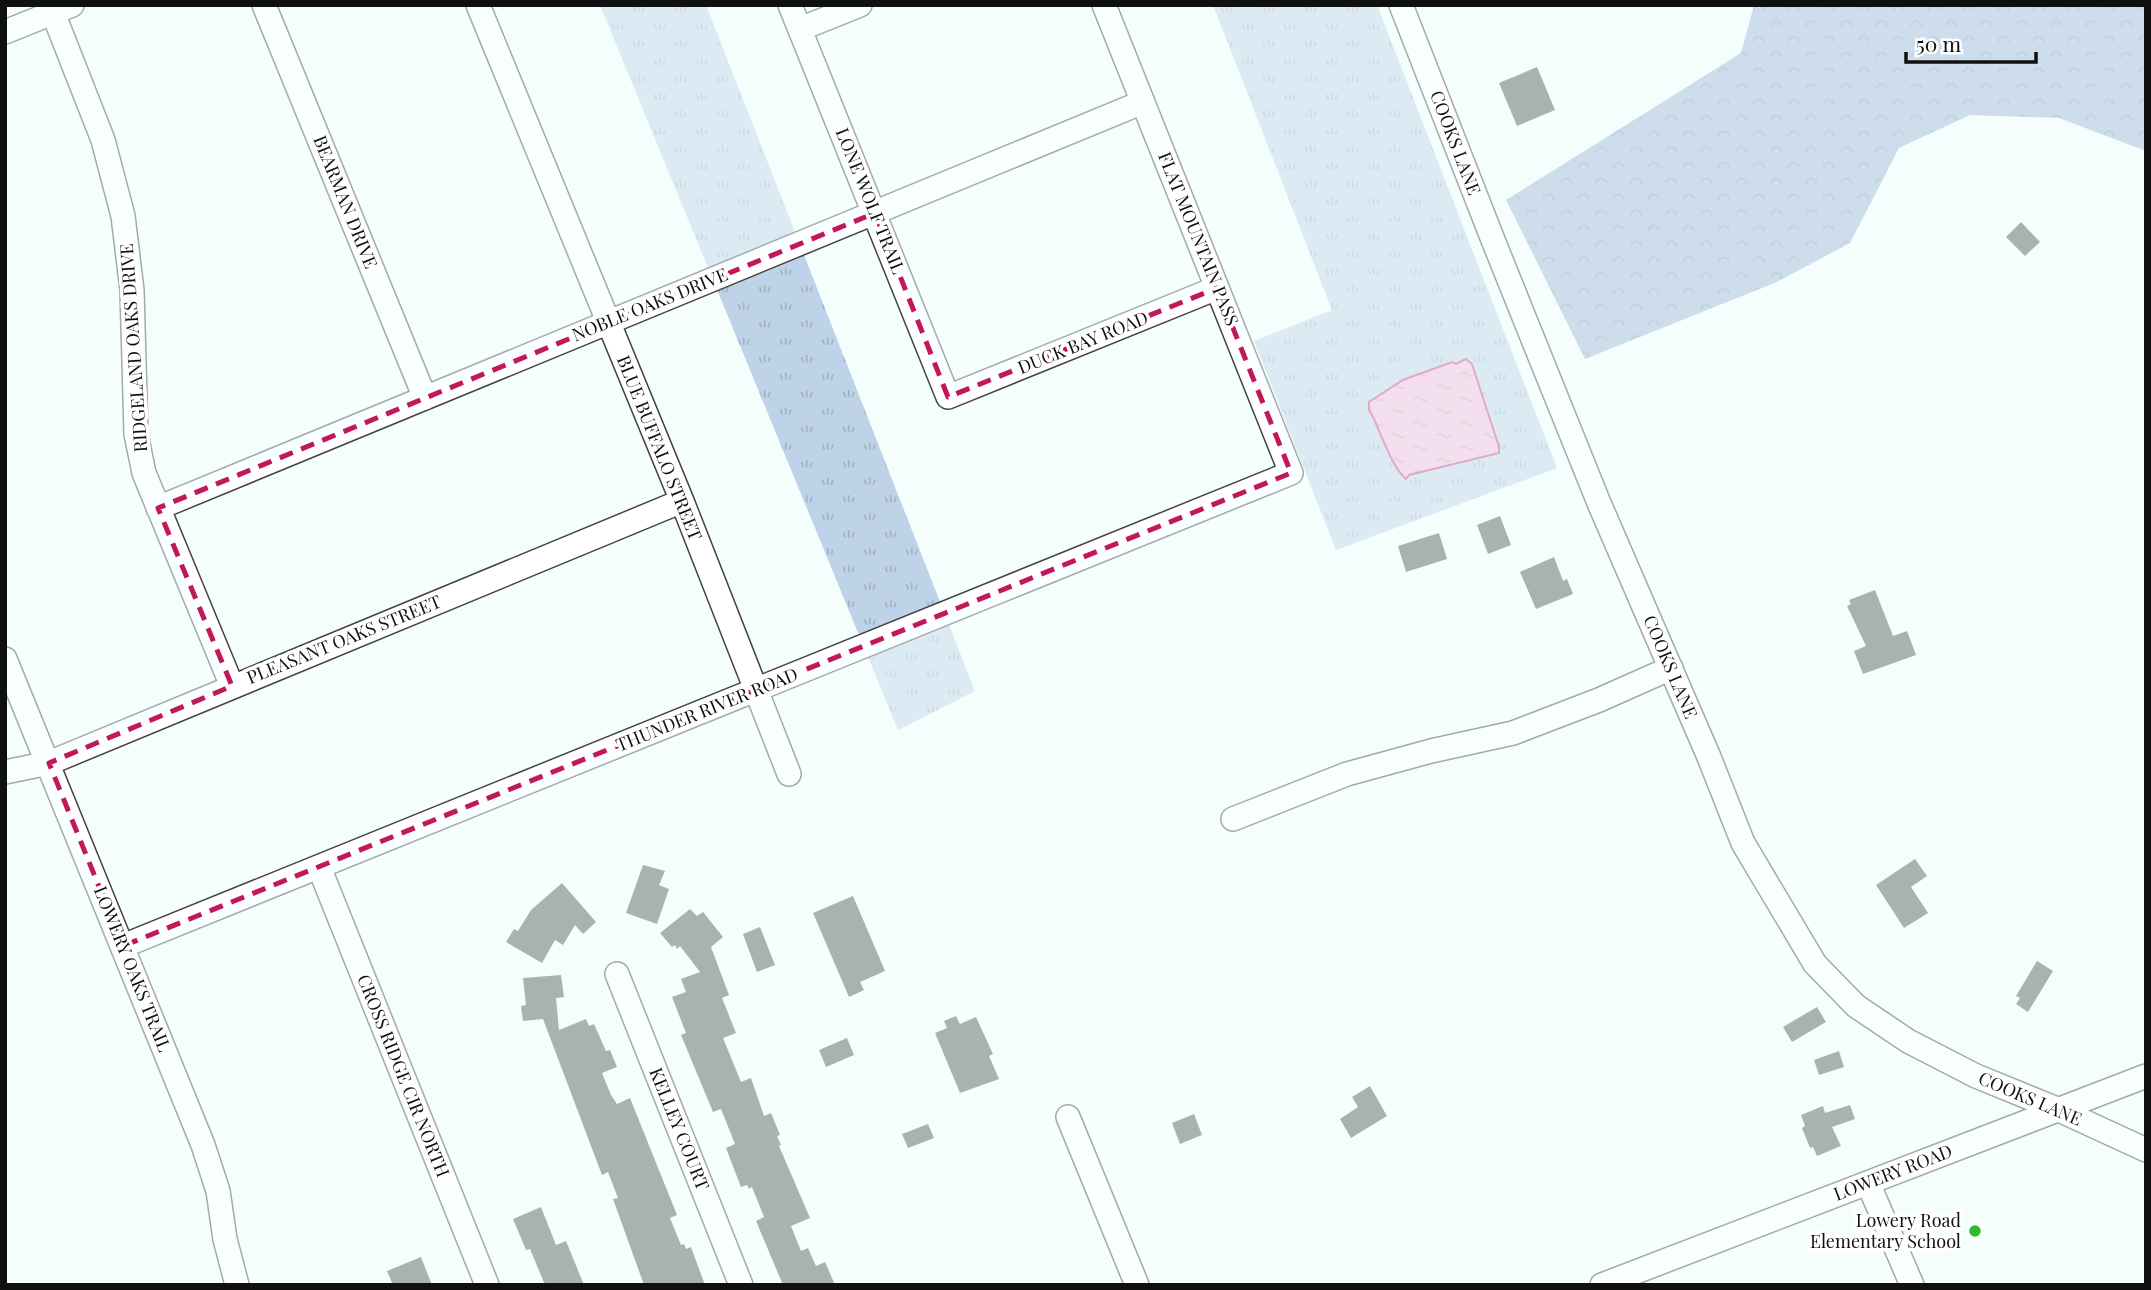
<svg xmlns="http://www.w3.org/2000/svg" width="2151" height="1290" viewBox="0 0 2151 1290" font-family="'Playfair Display',serif">
<style>
.grass{fill:url(#grass-tufts)}
.forest{fill:url(#forest-crowns)}
.water{fill:url(#water-ripples);stroke:#c7468c;stroke-width:2}
.building{fill:#4d5952}
.lines{fill:none;stroke-linecap:round;stroke-linejoin:round}
.minor-casing{stroke:#434343;stroke-width:26}
.minor{stroke:#fff;stroke-width:23}
.marked{fill:none;stroke:#c2185b;stroke-width:5;stroke-dasharray:14 9;stroke-linejoin:round}
.poi-dot{fill:#2ebb30;stroke:#fff;stroke-width:2.5}
.labels{text-anchor:middle;stroke-width:7;stroke-linejoin:round;paint-order:stroke}
.street-label{font-size:18px;fill:#101010;stroke:#fff}
.poi-label{font-size:18px;fill:#101010;stroke:#fff;text-anchor:end}
</style>
<defs>
<pattern id="grass-tufts" width="24" height="20" patternUnits="userSpaceOnUse" patternTransform="scale(1.75)"><rect width="24" height="20" fill="#bed2e8"/><path d="M3 7l-1-3M5 7V3M7 7l1-3M15 17l-1-3M17 17v-4M19 17l1-3" fill="none" stroke="#a2b3c6"/></pattern>
<pattern id="forest-crowns" width="20" height="18" patternUnits="userSpaceOnUse" patternTransform="scale(1.75)"><rect width="20" height="18" fill="#9eb5d8"/><path d="M2 6a3 3 0 1 1 6 0M12 15a3 3 0 1 1 6 0" fill="none" stroke="#879bb8"/></pattern>
<pattern id="water-ripples" width="26" height="14" patternUnits="userSpaceOnUse" patternTransform="scale(1.75)"><rect width="26" height="14" fill="#f4bbdb"/><path d="M2 4q2-2 4 0t4 0M15 11q2-2 4 0t4 0" fill="none" stroke="#d0a0bb"/></pattern>
</defs>
<rect width="100%" height="100%" fill="#f4fefd"/>
<path class="grass" d="M600 5H706L975 691 898 730Z
M1213 5H1377L1557 468 1336 550 1254 341 1332 310Z"/>
<path class="forest" d="M1754 5H2146V151L2059 118 1970 115 1899 148 1850 243 1777 282 1585 359 1506 200 1741 53Z"/>
<path class="water" d="M1466 359 1472 364 1499 447V453L1409 475 1406 479C1390 465 1380 429 1369 409V402L1403 380 1452 362 1456 364Z"/>
<path class="building" d="M1537 67 1555 110 1517 126 1499 83Z
M2021 222 2040 242 2025 256 2006 237Z
M1500 516 1511 545 1488 554 1477 525Z
M1439 533 1447 559 1406 572 1398 546Z
M1554 557 1563 581 1567 579 1573 594 1536 609 1520 572Z
M1875 590 1893 636 1907 631 1916 655 1863 674 1854 651 1866 646 1847 606 1851 604 1849 600Z
M1915 859 1927 876 1911 887 1928 913 1904 928 1876 885Z
M643 865 665 871 659 885 669 889 657 924 626 913Z
M562 883 596 922 583 934 575 925 563 945 555 940 542 963 506 942 514 929 518 931 531 910Z
M853 896 885 971 860 982 864 990 849 997 813 913Z
M690 909 697 916 703 912 723 937 711 947 729 995 722 998 736 1033 723 1038 741 1082 751 1078 764 1116 771 1113 780 1135 777 1136 781 1145 779 1146 810 1218 791 1226 801 1251 808 1248 816 1266 825 1262 835 1285H783L756 1221 764 1217 752 1187 749 1189 747 1185 741 1187 726 1148 735 1144 721 1109 713 1112 681 1035 686 1033 672 997 686 992 681 979 700 972 680 946 677 949 675 945 672 947 660 933Z
M760 927 775 965 757 972 743 934Z
M2037 961 2053 971 2028 1012 2016 1004 2020 998 2016 996Z
M561 975 564 997 556 998 559 1030 586 1019 589 1026 594 1024 606 1051 610 1050 617 1067 602 1073 611 1095 617 1104 630 1098 677 1215 670 1218 681 1245 684 1244 686 1249 691 1247 705 1285H644L613 1199 618 1198 608 1172 602 1175 543 1019 523 1021 521 1006 526 1005 523 978Z
M1817 1007 1826 1022 1792 1042 1783 1027Z
M956 1016 960 1024 976 1017 993 1054 989 1056 999 1079 960 1093 935 1033 947 1028 944 1021Z
M847 1038 854 1055 826 1067 819 1050Z
M1839 1051 1844 1067 1819 1075 1814 1060Z
M1370 1086 1387 1116 1351 1138 1340 1119 1358 1107 1352 1097Z
M1850 1105 1855 1119 1832 1127 1841 1146 1817 1156 1813 1147 1810 1148 1802 1128 1805 1126 1801 1115 1823 1106 1825 1113Z
M1194 1114 1202 1135 1180 1144 1172 1123Z
M928 1124 934 1138 908 1148 902 1134Z
M541 1207 556 1245 566 1241 584 1285H545L530 1249 526 1250 513 1219Z
M421 1257 432 1285H393L387 1271Z"/>
<g class="lines">
<g class="minor-casing">
<path id="minor" d="M50 5 103 140 123 216 132 290 136 434 144 473 232 686
M264 5 425 398
M478 5 682 501 789 774
M790 5 948 397 1217 288
M1401 5 1493 240 1599 503 1709 757 1743 843 1815 964 1856 1006 1908 1041 1976 1076 2057 1109 2146 1150
M800 29 860 5
M5 32 72 5
M158 508 1143 102
M5 659 203 1145 218 1191 225 1239 237 1285
M5 772 49 763 682 501
M1233 819 1347 774 1431 751 1513 733 1599 700 1671 668
M319 867 487 1285
M123 946 1291 473 1104 5
M617 974 741 1285
M1068 1117 1137 1285
M1868 1183 1912 1285
M1602 1285 2146 1076"/>
</g>
<use href="#minor" class="minor"/>
</g>
<path d="M0 0H2151V1290H0ZM875 213 948 397 1217 288 1291 473 123 946 49 763 232 686 158 508Z" fill="#f4fefd" fill-opacity=".55" fill-rule="evenodd"/>
<path class="marked" d="M875 213 948 397 1217 288 1291 473 123 946 49 763 232 686 158 508Z"/>
<circle class="poi-dot" cx="1975" cy="1231" r="7"/>
<g class="labels">
<g class="street-label">
<text transform="translate(1455 143) rotate(69)" y="6">COOKS LANE</text>
<text transform="translate(870 201) rotate(68)" y="6">LONE WOLF TRAIL</text>
<text transform="translate(345 202) rotate(68)" y="6">BEARMAN DRIVE</text>
<text transform="translate(1198 239) rotate(68)" y="6">FLAT MOUNTAIN PASS</text>
<text transform="translate(650 305) rotate(-22)" y="6">NOBLE OAKS DRIVE</text>
<text transform="translate(1083 343) rotate(-22)" y="6">DUCK BAY ROAD</text>
<text transform="translate(134 348) rotate(-94)" y="6">RIDGELAND OAKS DRIVE</text>
<text transform="translate(659 448) rotate(68)" y="6">BLUE BUFFALO STREET</text>
<text transform="translate(344 640) rotate(-22)" y="6">PLEASANT OAKS STREET</text>
<text transform="translate(1670 667) rotate(67)" y="6">COOKS LANE</text>
<text transform="translate(707 710) rotate(-22)" y="6">THUNDER RIVER ROAD</text>
<text transform="translate(132 969) rotate(68)" y="6">LOWERY OAKS TRAIL</text>
<text transform="translate(403 1076) rotate(68)" y="6">CROSS RIDGE CIR NORTH</text>
<text transform="translate(2030 1099) rotate(23)" y="6">COOKS LANE</text>
<text transform="translate(679 1129) rotate(68)" y="6">KELLEY COURT</text>
<text transform="translate(1893 1173) rotate(-21)" y="6">LOWERY ROAD</text>
</g>
<g class="poi-label">
<text x="1961" y="1227">Lowery Road<tspan x="1961" dy="21">Elementary School</tspan></text>
</g>
</g>
<rect width="2151" height="1290" fill="none" stroke="#101010" stroke-width="14"/>
<path d="M1906 52v10h130v-10" fill="none" stroke="#101010" stroke-width="3.5"/>
<text x="1916" y="52" font-size="21" fill="#101010" stroke="#ffffff" stroke-width="5" paint-order="stroke">50 m</text>
</svg>
